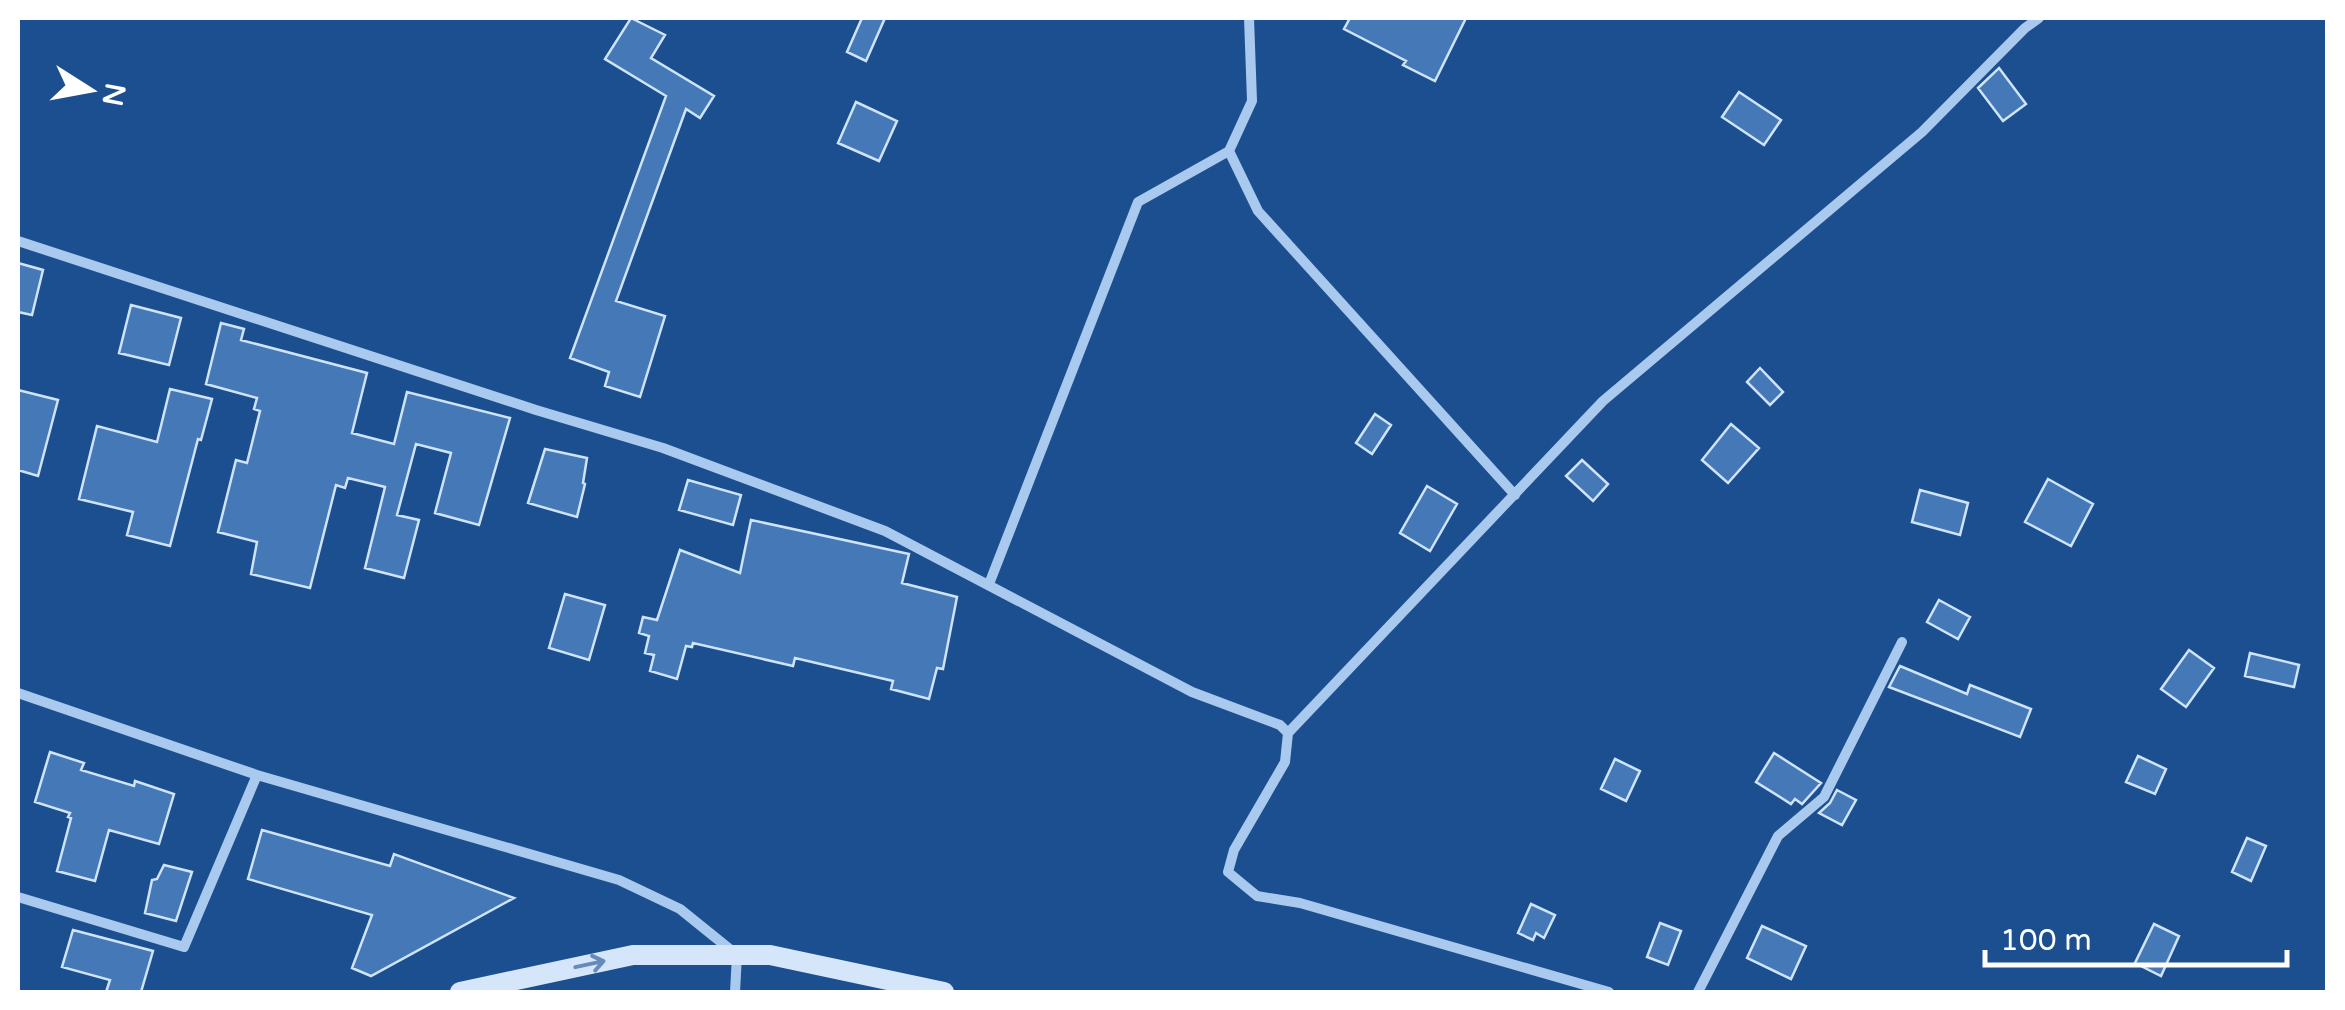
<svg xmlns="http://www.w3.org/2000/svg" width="2345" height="1010" viewBox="0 0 2345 1010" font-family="'Varela Round',sans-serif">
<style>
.building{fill:#4478b7;stroke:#cfe3fa;stroke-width:2.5}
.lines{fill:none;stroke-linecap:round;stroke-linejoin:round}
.street{stroke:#a9c9ee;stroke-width:10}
.secondary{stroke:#d6e6fa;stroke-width:20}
.oneway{stroke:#668bba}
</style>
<rect width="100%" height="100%" fill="#1b4f8f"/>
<path class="building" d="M631 18 665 35 651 58 714 96 700 118 686 109 616 301 665 316 640 397 605 386 609 372 570 358 666 96 605 59Z
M862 18H885L866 61 847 52Z
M1350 18H1466L1435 81 1403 65 1406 61 1344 29Z
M1999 68 2026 104 2003 121 1978 88Z
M1739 92 1781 120 1764 145 1722 117Z
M856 102 897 121 879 161 838 143Z
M18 263 43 270 32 315 18 312Z
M131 305 181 318 169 365 119 353Z
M221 323 244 329 241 340 367 373 352 433 394 444 407 392 510 418 479 525 435 513 451 453 416 444 397 515 419 520 404 578 365 568 385 487 348 478 345 488 336 485 310 588 251 574 257 542 218 532 236 460 247 463 260 411 254 409 257 398 206 384Z
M1760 368 1783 392 1770 405 1747 382Z
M170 389 212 399 201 440 198 439 170 546 127 535 133 512 79 499 97 426 157 442Z
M18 390 58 400 38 476 18 470Z
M1375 414 1391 425 1372 454 1356 443Z
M1731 424 1759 448 1728 483 1702 460Z
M545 449 587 458 583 483 585 484 577 517 528 503Z
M1582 460 1608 484 1593 501 1566 476Z
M2048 479 2093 504 2071 546 2025 522Z
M688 480 741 495 733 525 679 510Z
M1427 486 1457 504 1430 551 1400 533Z
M1920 490 1968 503 1960 535 1912 522Z
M751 520 909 554 902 583 957 597 943 669 937 668 929 699 891 689 893 681 795 658 793 666 693 643 692 647 686 646 677 679 650 671 654 655 645 653 649 636 639 633 643 617 657 620 680 550 740 573Z
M565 594 605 605 589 660 549 648Z
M1939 600 1970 617 1958 639 1927 622Z
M2189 650 2214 668 2186 707 2161 689Z
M2250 653 2299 665 2294 687 2245 676Z
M1900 666 1967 694 1970 685 2031 709 2020 737 1889 687Z
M50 752 84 763 81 770 134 786 135 781 174 794 159 844 109 830 95 881 57 871 71 818 68 817 70 813 35 802Z
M1774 753 1821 783 1802 804 1795 799 1791 804 1756 782Z
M2138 756 2166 769 2155 794 2126 782Z
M1615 759 1640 771 1626 801 1601 789Z
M1837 790 1856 800 1842 825 1819 813 1830 803Z
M262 830 390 866 394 854 514 898 371 976 352 968 372 915 248 879Z
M2247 838 2266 846 2251 881 2232 872Z
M164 865 192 872 176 921 145 913 152 880 157 879Z
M1531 904 1555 915 1544 938 1536 933 1533 940 1518 933Z
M1660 923 1681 931 1668 965 1647 957Z
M2154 924 2179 936 2161 976 2135 963Z
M1762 926 1806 946 1791 979 1747 958Z
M73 930 153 951 141 992H106L110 980 62 967Z"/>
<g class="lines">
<path class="street" d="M1229 151 1258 211 1515 495
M18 241 536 410 663 448 885 531 1192 692 1280 725 1288 733 1285 762 1234 850 1228 872 1257 896 1300 903 1609 992
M989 584 1138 202 1229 151 1252 101 1249 18
M18 693 257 775 619 880 680 909 737 955 735 992
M1288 733 1603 401 1922 132 2025 28 2039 18
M18 897 184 947 257 775
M1698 992 1778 836 1824 797 1902 642"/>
<path class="secondary" d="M460 992 633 955H770L944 992"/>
</g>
<defs><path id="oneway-shaft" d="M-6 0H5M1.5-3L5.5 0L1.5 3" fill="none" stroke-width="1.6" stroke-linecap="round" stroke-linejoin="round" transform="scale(2.5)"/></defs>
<use class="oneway" href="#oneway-shaft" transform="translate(590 964) rotate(-12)"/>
<rect width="2345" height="1010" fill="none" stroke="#ffffff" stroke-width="40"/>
<g transform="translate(90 90) rotate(101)" stroke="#1b4f8f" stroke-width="8" paint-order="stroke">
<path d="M0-8L18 38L0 25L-18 38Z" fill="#ffffff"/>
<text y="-15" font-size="28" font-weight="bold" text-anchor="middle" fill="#ffffff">N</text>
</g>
<path d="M1985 950v15h302v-15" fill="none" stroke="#ffffff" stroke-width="5"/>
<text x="2000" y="950" font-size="30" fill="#ffffff" stroke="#1b4f8f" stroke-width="8" paint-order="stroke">100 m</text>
</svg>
